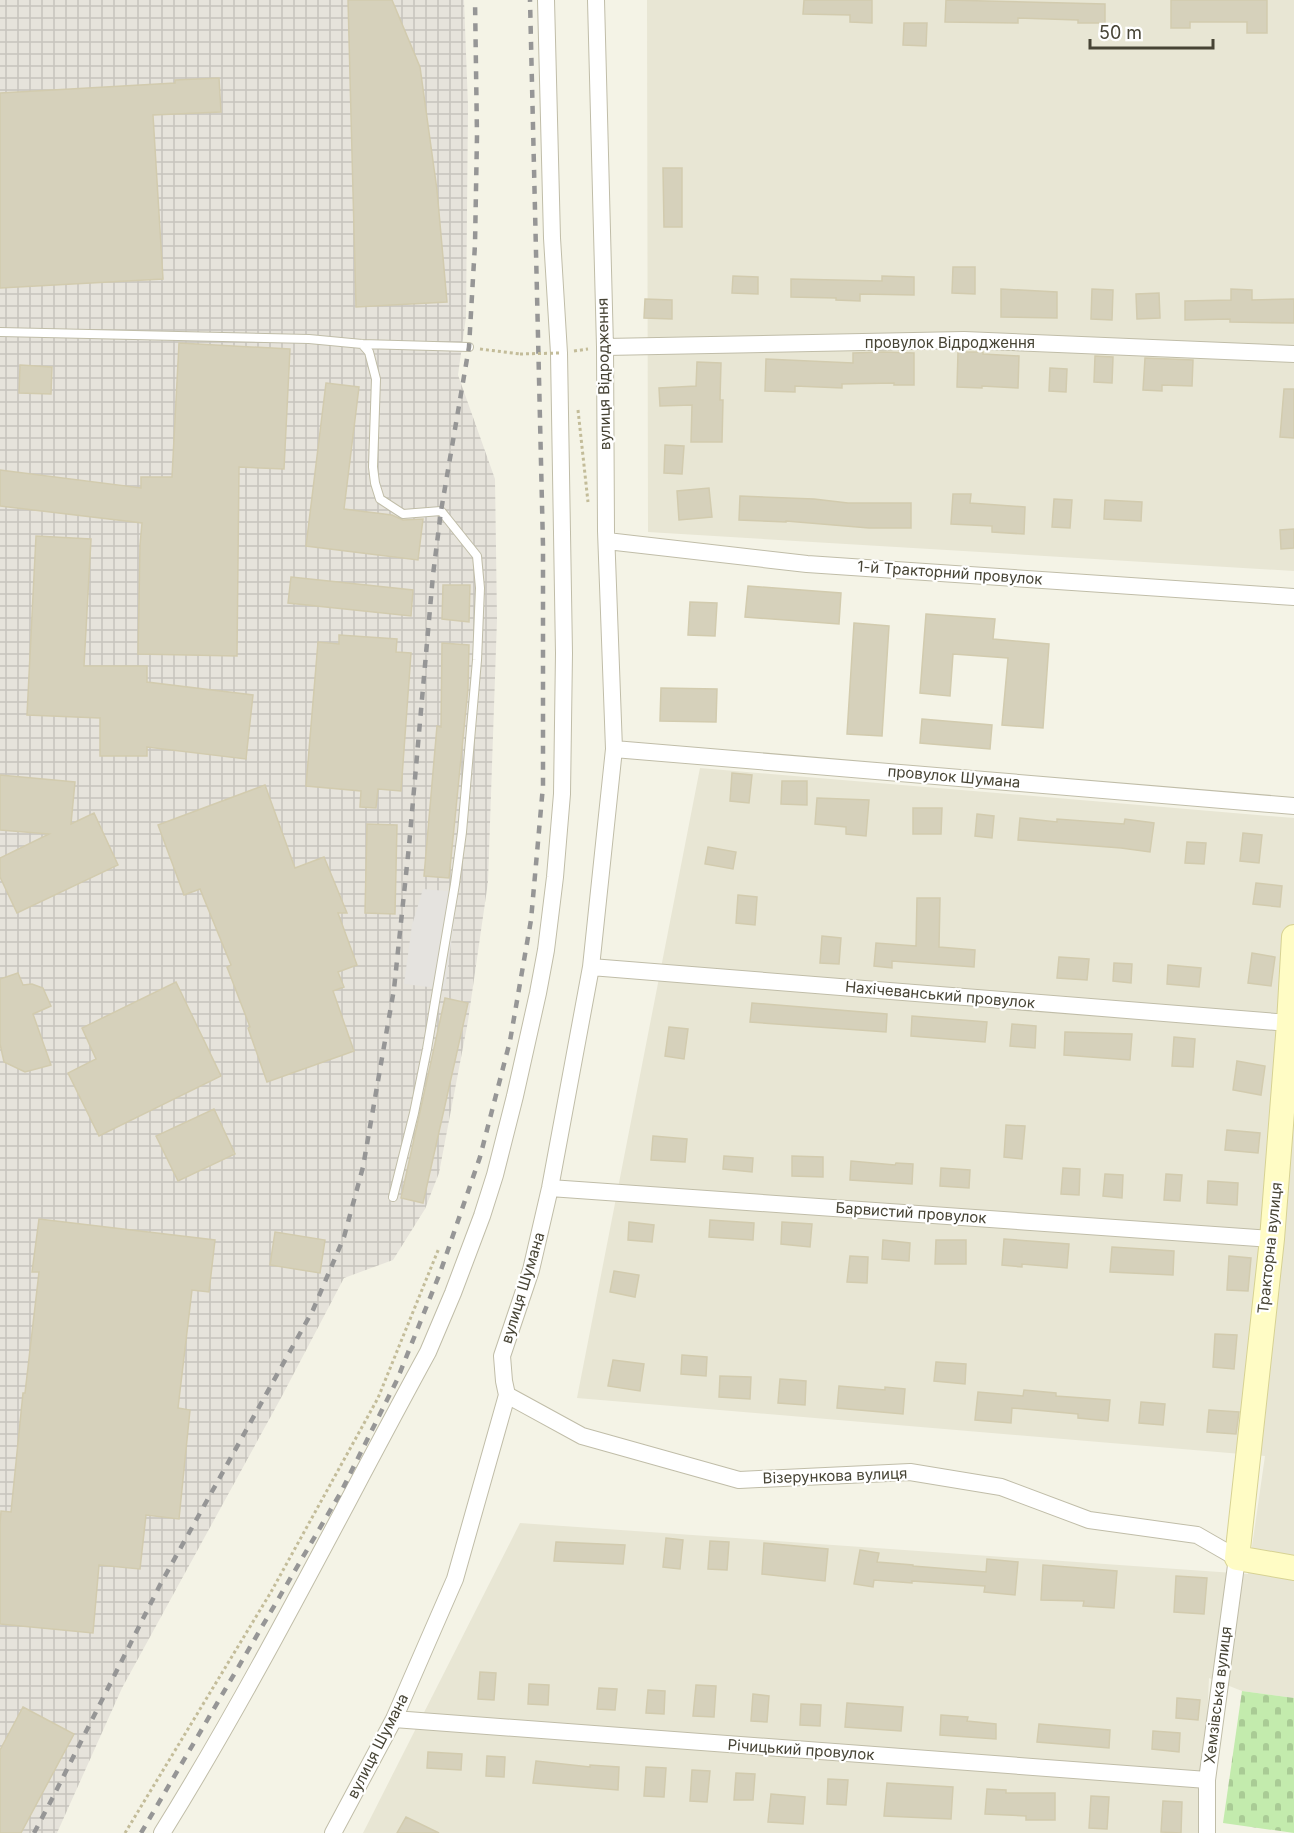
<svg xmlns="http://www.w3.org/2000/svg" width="1294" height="1833" viewBox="0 0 1294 1833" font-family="Inter,sans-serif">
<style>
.residential{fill:#e8e6d4}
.industrial{fill:url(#industrial-grid)}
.cemetery{fill:url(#cemetery-stones)}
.parking{fill:#e5e3df}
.building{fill:#d6d1bb;stroke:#d2cbae;stroke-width:1.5}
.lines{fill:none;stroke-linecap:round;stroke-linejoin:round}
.lane-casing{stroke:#c0bda8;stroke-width:10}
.street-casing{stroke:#c0bda8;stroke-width:18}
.secondary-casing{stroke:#d7d293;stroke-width:26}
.path{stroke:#c3bc99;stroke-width:3;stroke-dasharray:3 3;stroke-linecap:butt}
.lane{stroke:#fff;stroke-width:8}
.street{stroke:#fff;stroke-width:16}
.secondary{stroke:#fffcc5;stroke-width:24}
.rail{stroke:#969696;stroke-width:4.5;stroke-dasharray:8 8;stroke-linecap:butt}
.path-bridge{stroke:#c3bc99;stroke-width:3;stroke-dasharray:3 3;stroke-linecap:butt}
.labels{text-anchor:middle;stroke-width:4.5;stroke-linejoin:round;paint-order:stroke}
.street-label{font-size:15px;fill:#474435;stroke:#fff}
</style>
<defs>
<pattern id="industrial-grid" width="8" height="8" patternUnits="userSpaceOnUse" patternTransform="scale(1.5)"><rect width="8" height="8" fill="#e6e3db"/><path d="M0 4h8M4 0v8" fill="none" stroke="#c7c4bd"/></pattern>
<pattern id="cemetery-stones" width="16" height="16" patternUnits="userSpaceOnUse" patternTransform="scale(1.5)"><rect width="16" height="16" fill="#c3ebad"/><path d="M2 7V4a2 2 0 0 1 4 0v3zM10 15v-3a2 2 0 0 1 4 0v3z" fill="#a9cb95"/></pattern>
</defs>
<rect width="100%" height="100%" fill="#f4f3e6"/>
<path class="residential" d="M647 0H1294V571L648 532Z
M700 768 1294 818V1698L1242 1691 1209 1678 1202 1833H363L520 1523 1248 1574 1265 1456 577 1398Z"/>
<path class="industrial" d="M0 0H464L468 106 466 317 458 375 495 479 497 619 488 882 468 1021 439 1173 425 1209 393 1260 344 1278 282 1396 122 1688 57 1833H0Z"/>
<path class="cemetery" d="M1242 1691 1294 1698V1833L1223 1823Z"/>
<path class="parking" d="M423 889 458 892 445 989 404 984 412 925Z"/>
<path class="building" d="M348 0H392L420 67 437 190 447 302 356 307Z
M804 0H872V23L850 22V15L803 14Z
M946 0 1105 4V23H1078V20L1018 18V23L945 22Z
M1171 0H1267V33H1247V22H1190V28H1171Z
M904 23H927L926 46 903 45Z
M219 78 221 112 153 115 163 279 0 288V93L175 83V80Z
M663 168H682V227H664Z
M953 267H975V294L952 293Z
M733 276 758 277V294L732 293Z
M882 276 914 277V295L860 294V301L836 300V298L791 297V279L882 281Z
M1001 289 1057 292V318L1001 317Z
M1092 289 1113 290 1112 320 1091 319Z
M1231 289 1252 290V300L1294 299V323L1230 322V319L1185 320V301L1231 300Z
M1159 293 1160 318 1137 319 1136 294Z
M645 299 672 300V319L644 318Z
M179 343 290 349 284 469 239 467 237 656 138 654 140 545 142 523 0 506V470L141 488V477H172Z
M883 352 914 353V385H894V383L842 384V388L795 386V392L765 391 766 359 853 363V353Z
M958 352H983V354L1019 356 1018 388 982 386V388L957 387Z
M1095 356 1113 357 1112 383 1094 382Z
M1145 358 1193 360 1192 386 1162 385V391L1143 390Z
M697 362 721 363 720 400H723L722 442H691L692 405 660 406 659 388 696 386Z
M20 365 52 367 51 394 19 393Z
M1050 368 1067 369 1066 392 1049 391Z
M326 383 359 387 344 509 392 515 403 520 423 519 418 560 306 546Z
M1284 389H1294V438L1280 437Z
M665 445 684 446 682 474 664 473Z
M709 488 712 517 679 520 677 491Z
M953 494H971L970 503 1025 507 1024 534 992 532V526L951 524Z
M740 496 814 499 848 503H911V528H869L786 521V522L739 520Z
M1054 499 1072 500 1070 528 1052 527Z
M1105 500 1142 502 1141 521 1104 519Z
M1294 529V548L1281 549 1280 530Z
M36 536 91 539 84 666H147V682L253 695 246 759 147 747V756H100V718L27 715Z
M291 577 413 590 411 616 288 603Z
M443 585H470L469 622 442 619Z
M748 586 841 593 839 624 745 617Z
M690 602 717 603 715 636 688 635Z
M926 614 995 619 993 639 1049 644 1043 728 1002 725 1008 658 953 654 950 696 920 693Z
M854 623 889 626 882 736 847 734Z
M339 635 397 639 396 652 411 653 401 791 378 789 376 808 360 807 361 791 306 786 318 642 339 644Z
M442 643 469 645 468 688 449 878 424 876 437 726 441 727Z
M661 688 717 689 716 722 660 721Z
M922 719 992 725 990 749 920 743Z
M732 773 752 775 749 803 730 801Z
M0 775 75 782 71 824 94 813 118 865 17 913 0 877V858L49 834 0 830Z
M782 781H807V805L781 804Z
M265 785 295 868 324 857 347 913H338L357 965 338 972 344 987 333 991 354 1051 267 1082 248 1028 250 1027 227 967 231 965 200 889 184 895 158 825Z
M817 798 869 800 866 836 846 834V827L815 824Z
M913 808H942L941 834H913Z
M977 814 994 816 992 838 975 836Z
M1020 818 1057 822V819L1124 824 1125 819 1154 823 1150 852 1121 848 1018 840Z
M367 824 397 825 395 914 365 913Z
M1243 833 1262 835 1259 863 1240 861Z
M1187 842 1206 843 1204 864 1185 863Z
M708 847 736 852 733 869 705 864Z
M1256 883 1282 886 1280 907 1253 904Z
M738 895 757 897 755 925 736 923Z
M917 898H940L939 947 975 950 974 967 892 961V968L874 966 876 943 916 946Z
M822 936 841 938 839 964 820 963Z
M1252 953 1275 957 1271 986 1248 983Z
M1059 957 1089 959 1087 980 1057 978Z
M1114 963 1132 964 1131 983 1113 981Z
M1168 965 1201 968 1199 987 1167 984Z
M18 973 23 985 32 984 43 988 51 1006 33 1014 51 1065 25 1072 4 1062 0 1044V979Z
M176 982 221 1076 99 1136 68 1073 96 1059 82 1028Z
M445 998 468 1003 423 1203 401 1198Z
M752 1003 887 1014 886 1032 750 1022Z
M912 1016 987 1022 985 1042 911 1036Z
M1012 1024 1036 1026 1035 1048 1010 1046Z
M669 1027 688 1029 684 1059 665 1056Z
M1065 1032 1132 1034 1130 1060 1064 1055Z
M1174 1037 1195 1039 1193 1067 1172 1066Z
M1237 1061 1265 1066 1261 1095 1233 1090Z
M214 1109 235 1154 178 1181 156 1136Z
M1006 1125 1025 1126 1022 1159 1004 1157Z
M1227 1130 1260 1133 1258 1153 1225 1150Z
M653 1136 687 1139 685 1162 651 1160Z
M724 1156 753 1158 752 1172 723 1169Z
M792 1156 823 1157V1177L792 1176Z
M851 1161 895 1165 896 1163 913 1164 912 1184 850 1180Z
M941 1168 970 1170 969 1188 940 1186Z
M1063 1168 1080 1169 1079 1195 1061 1194Z
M1105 1174 1123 1175 1122 1198 1103 1196Z
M1166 1174 1182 1175 1180 1201 1164 1200Z
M1208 1181 1238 1183 1237 1205 1207 1203Z
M39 1219 215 1240 209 1292 192 1290 178 1408 190 1410 179 1519 146 1515 140 1569 99 1565 93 1633 0 1624V1524L1 1511 11 1512 23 1393H25L39 1272H32Z
M710 1220 754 1223 753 1240 709 1237Z
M629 1222 654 1225 652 1242 628 1240Z
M782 1222 812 1224 810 1247 781 1244Z
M275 1232 325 1240 320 1273 270 1265Z
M1004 1239 1069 1244 1067 1268 1022 1264V1267L1002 1265Z
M883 1240 910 1243 909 1261 882 1259Z
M936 1240H966V1264H935Z
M1112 1247 1174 1251 1173 1275 1110 1272Z
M850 1256 868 1257 867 1283 847 1282Z
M1229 1256 1251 1258 1248 1291 1227 1290Z
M614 1271 639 1275 635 1297 610 1292Z
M1215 1334 1237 1335 1234 1369 1213 1367Z
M682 1355 707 1357 706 1376 681 1374Z
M613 1360 644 1364 640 1391 608 1386Z
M936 1362 966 1364 965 1384 934 1381Z
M720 1376 751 1377 750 1399 719 1397Z
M780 1379 806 1381 805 1405 778 1403Z
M839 1386 885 1390V1387L905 1389 903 1414 837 1408Z
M1024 1390 1056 1393V1396L1110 1400 1108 1421 1078 1418V1414L1012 1408 1011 1423 975 1420 978 1392 1023 1396Z
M1141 1402 1165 1404 1163 1425 1139 1423Z
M1209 1410 1239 1412 1236 1434 1207 1432Z
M666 1538 683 1540 680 1569 663 1567Z
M710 1541 729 1542 727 1570 708 1569Z
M556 1542 625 1545 623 1564 554 1561Z
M764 1543 828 1549 825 1581 762 1574Z
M860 1550 879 1553 877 1562 913 1565V1566L986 1572 987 1559 1018 1562 1015 1595 984 1592 985 1586 912 1581V1583L874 1580 873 1587 854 1584Z
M1043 1565 1117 1571 1114 1608 1083 1606 1084 1601 1041 1600Z
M1176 1576 1207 1578 1204 1614 1174 1612Z
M480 1672 496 1673 494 1700 478 1699Z
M529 1684 549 1685 548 1705 528 1704Z
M696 1685 716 1686 714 1717 693 1716Z
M599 1688 617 1689 615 1710 597 1709Z
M648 1690 665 1691 664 1714 646 1713Z
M753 1694 769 1696 767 1722 751 1721Z
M1177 1698 1200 1700 1198 1720 1176 1718Z
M847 1703 903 1707 901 1731 845 1727Z
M801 1704 821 1705 820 1726 800 1725Z
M23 1707 74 1734 21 1833H0V1750Z
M941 1715 968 1717 967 1721 996 1724V1739L940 1735Z
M1039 1724 1110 1730 1109 1748 1037 1742Z
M1153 1731 1180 1733 1179 1752 1152 1749Z
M428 1752 462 1754 461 1770 427 1768Z
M487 1756 505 1757 504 1777 486 1776Z
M536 1761 590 1767V1765L619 1767 618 1790 533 1783Z
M646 1767 666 1768 664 1797 644 1796Z
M692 1770 710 1771 707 1802 690 1801Z
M736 1773 755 1774 753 1800H734Z
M828 1779 848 1780 846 1805 827 1804Z
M887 1783 953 1787 951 1819 884 1816Z
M987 1789 1006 1790V1793H1055V1820H1026V1816L985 1814Z
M771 1794 805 1797 803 1824 768 1822Z
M1091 1796 1109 1797 1107 1829 1089 1828Z
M1163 1801 1182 1802 1181 1833 1161 1832Z
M406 1817 439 1833H397Z"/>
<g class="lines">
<g class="lane-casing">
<path id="lane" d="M0 332 309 339 362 344 469 347
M362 344 369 352 376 379 373 467 375 483 380 499 403 514 441 511 477 556 480 588 477 660 462 832 455 884 427 1049 414 1113 393 1197"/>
</g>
<g class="street-casing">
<path id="street" d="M605 347 964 340 1294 354
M607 541 807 564 1294 597
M614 749 1294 806
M591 967 1289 1023
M550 1188 1272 1239
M507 1395 582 1436 739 1480 910 1472 1001 1487 1089 1520 1197 1535 1237 1558 1207 1780V1833
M394 1719 1207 1780
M162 1833C259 1677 340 1513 428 1352L453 1293 482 1216 495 1175 515 1096 538 993 546 950 555 877 562 794 564 653 559 353 552 238 546 0
M333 1833 394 1719 455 1579 507 1395 504 1381 502 1356 531 1270 550 1188 591 967 614 749 606 531 605 347 596 0"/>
</g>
<g class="secondary-casing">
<path id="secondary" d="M1294 937 1289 1023 1272 1239 1237 1558 1294 1568"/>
</g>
<path class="path" d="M480 349 520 354
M574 351 588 349
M578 410 588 502
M125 1833 271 1592 378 1398 439 1248"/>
<use href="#lane" class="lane"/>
<use href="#street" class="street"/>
<use href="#secondary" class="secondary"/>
<path class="rail" d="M34 1833 52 1799 160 1585 313 1310 344 1237 363 1167 394 989 409 846 433 575 441 511 469 347 475 244 477 136 475 0
M141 1833 341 1492 397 1380 440 1273 480 1157 510 1041 531 920 543 786V546L530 0"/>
<path class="path-bridge" d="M520 354 559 353"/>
</g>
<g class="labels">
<g class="street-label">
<text x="950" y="348">провулок Відродження</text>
<text transform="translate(604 374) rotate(-91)" y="5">вулиця Відродження</text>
<text transform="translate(950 573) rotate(4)" y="5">1-й Тракторний провулок</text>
<text transform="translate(954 777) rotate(5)" y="5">провулок Шумана</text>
<text transform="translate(940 995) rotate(5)" y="5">Нахічеванський провулок</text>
<text transform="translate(911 1213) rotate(4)" y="5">Барвистий провулок</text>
<text transform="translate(1270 1248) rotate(-84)" y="5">Тракторна вулиця</text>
<text transform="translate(523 1288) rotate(-73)" y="5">вулиця Шумана</text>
<text transform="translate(835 1476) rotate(-2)" y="5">Візерункова вулиця</text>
<text transform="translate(1218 1695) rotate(-83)" y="5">Хемзівська вулиця</text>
<text transform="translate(378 1746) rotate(-63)" y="5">вулиця Шумана</text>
<text transform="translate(801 1750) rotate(4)" y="5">Річицький провулок</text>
</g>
</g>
<path d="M1090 39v9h123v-9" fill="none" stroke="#474435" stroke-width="3"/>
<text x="1099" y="39" font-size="18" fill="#474435" stroke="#ffffff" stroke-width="4.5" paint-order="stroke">50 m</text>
</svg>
